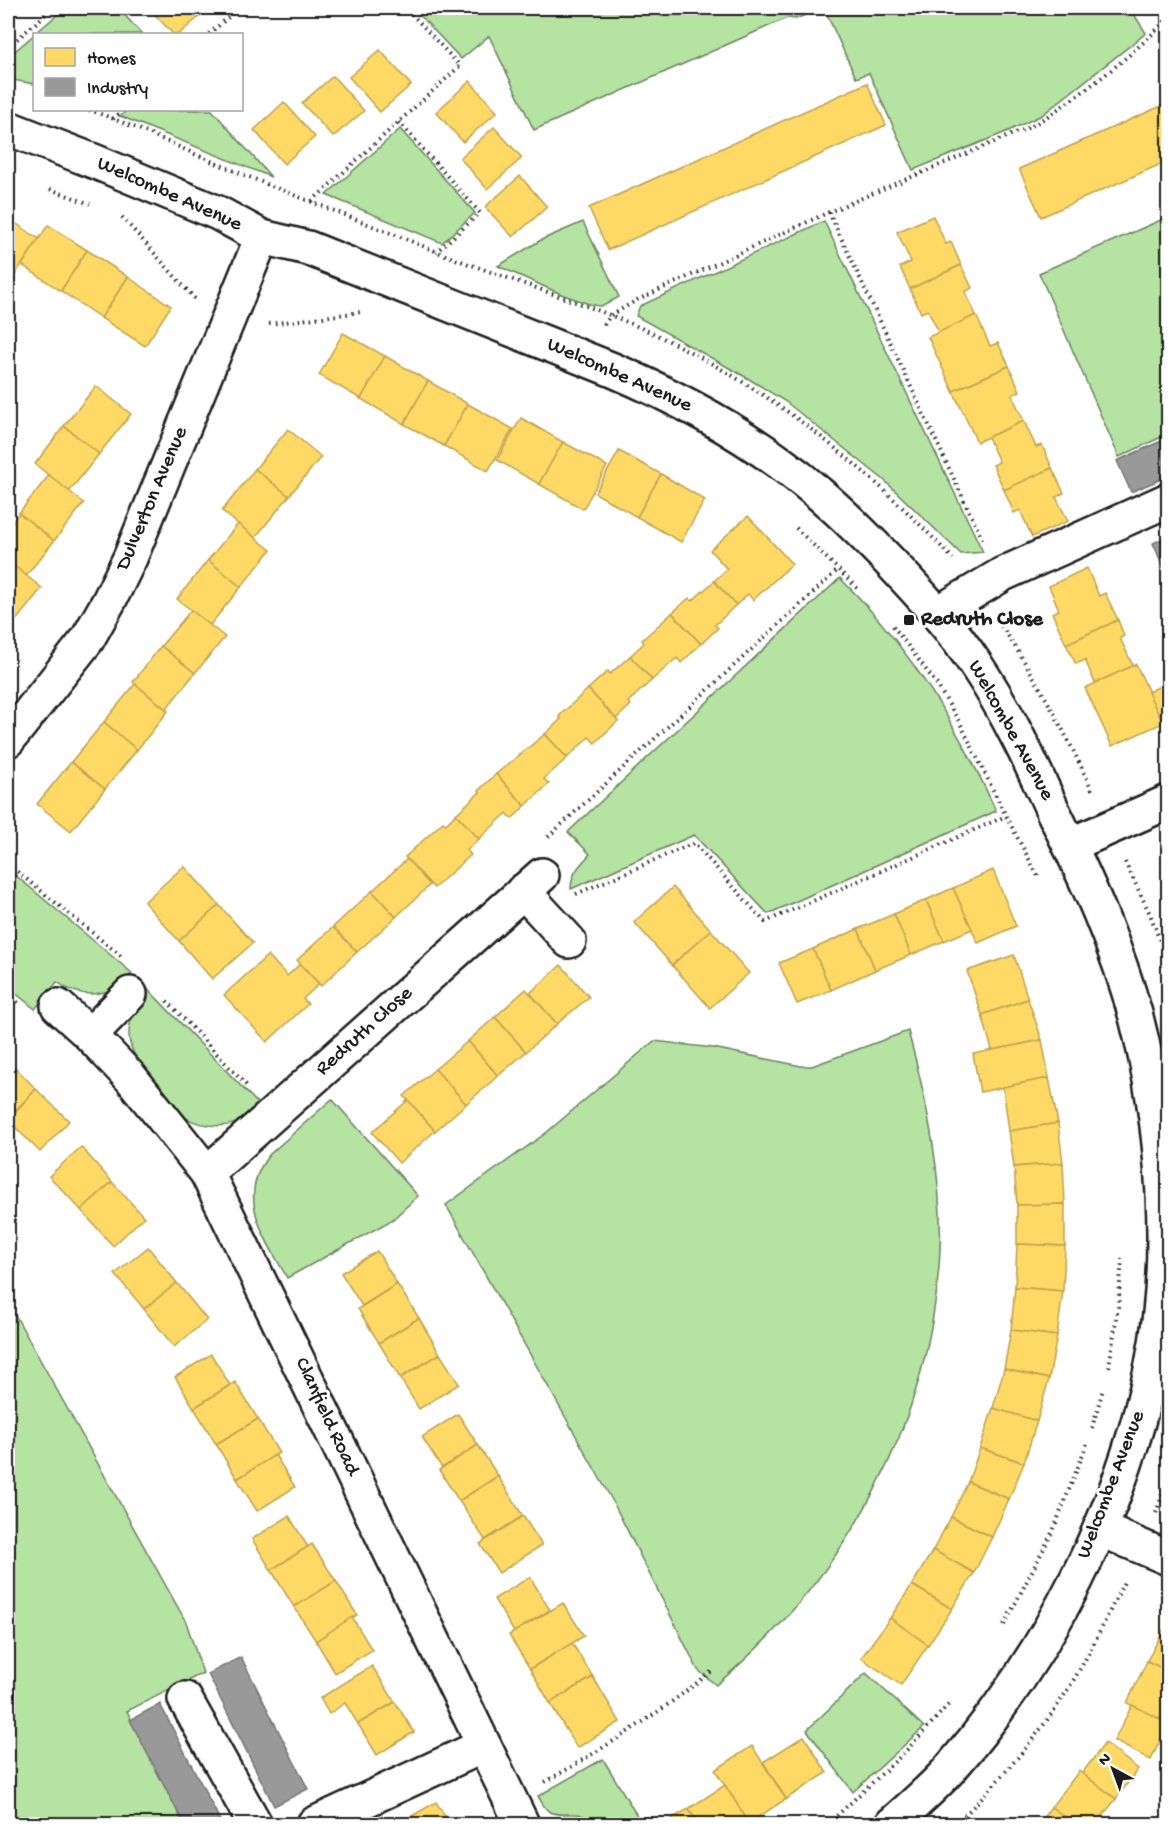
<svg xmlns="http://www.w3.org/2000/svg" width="1176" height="1832" viewBox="0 0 1176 1832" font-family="'Gochi Hand',sans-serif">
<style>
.green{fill:#b5e3a2;stroke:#68805f;stroke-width:1.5}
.homes{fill:#ffd966;stroke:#bba050;stroke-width:1.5}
.industry{fill:#999;stroke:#747474;stroke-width:1.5}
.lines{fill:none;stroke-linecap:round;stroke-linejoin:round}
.minor-casing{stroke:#1c1c1c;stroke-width:38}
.path{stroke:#1c1c1c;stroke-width:4;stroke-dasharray:1.5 4.5;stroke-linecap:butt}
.minor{stroke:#fff;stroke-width:33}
.poi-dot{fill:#1c1c1c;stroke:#fff;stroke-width:2}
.labels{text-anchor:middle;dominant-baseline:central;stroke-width:6;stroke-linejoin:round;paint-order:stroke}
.street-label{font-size:21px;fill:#1c1c1c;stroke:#fff}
.poi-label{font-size:21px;font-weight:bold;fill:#1c1c1c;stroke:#fff;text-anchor:start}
</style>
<rect width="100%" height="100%" fill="#fff"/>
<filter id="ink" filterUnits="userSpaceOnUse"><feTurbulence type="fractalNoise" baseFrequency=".0167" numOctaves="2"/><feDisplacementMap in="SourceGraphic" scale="12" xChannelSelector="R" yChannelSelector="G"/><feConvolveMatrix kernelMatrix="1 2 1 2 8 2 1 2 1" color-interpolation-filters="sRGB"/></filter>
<g filter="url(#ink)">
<g class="green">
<path d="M65,8h53l24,26h-108v50l-26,-5v-22z"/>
<path d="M413,8h409l-26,11 -9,-1 -253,112 -45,-94 -28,23z"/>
<path d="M824,8h306l16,25 -104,82 -36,17 -93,38 -44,-97 -13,5z"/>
<path d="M128,110h84l59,67 -151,-61z"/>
<path d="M400,129l75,84 -33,30 -116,-48z"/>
<path d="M1168,217v217l-49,23 -80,-184z"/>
<path d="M824,221l159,331 -22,2 -77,-74 -98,-78 -37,-23 -113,-63 4,-10z"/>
<path d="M583,222l36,75 -14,8 -6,1 -10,-2 -28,-10 -63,-28 43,-26z"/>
<path d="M840,578c68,67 117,146 156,233l-228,103 -74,-79 -123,54c0,-16 9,-24 19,-35l-22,-22z"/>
<path d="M8,869l124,104c-21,24 -49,28 -75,9l-22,27 -27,-22z"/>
<path d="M147,988l113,118c-5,4 -9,9 -14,12 -19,13 -53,9 -69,-7 -8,-9 -15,-20 -23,-29 -11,-14 -25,-29 -25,-48 0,-18 9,-31 18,-46z"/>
<path d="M908,1031c19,69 35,147 32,219 -8,172 -93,326 -224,435l-18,-15 -86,-170 -166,-295 100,-72 108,-92 59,7 88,18h11z"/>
<path d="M332,1099l86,97 -26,24 -105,58c-22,-41 -53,-81 -17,-124z"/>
<path d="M8,1302l178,320 17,51 -76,38 57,113h-176z"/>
<path d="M866,1673l58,54 -71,65 -46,-62z"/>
<path d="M603,1759l39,65h-50c-12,-18 -27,-5 -42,-12 -5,-2 -9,-11 -12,-16z"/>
</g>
<g class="homes">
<path d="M149,8h54l3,3 -27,23h-6z"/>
<path d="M380,50l31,35 -31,27 -31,-35z"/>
<path d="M333,76l31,35 -31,26 -31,-34z"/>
<path d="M470,81l27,31 -34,30 -27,-30z"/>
<path d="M867,83l19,42 -278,125 -19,-42z"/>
<path d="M284,102l31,35 -31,27 -30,-34z"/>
<path d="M1168,103v58l-127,56 -22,-48z"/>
<path d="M494,127l28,31 -35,31 -27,-31z"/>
<path d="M520,176l27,31 -34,30 -28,-30z"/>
<path d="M933,216l13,28 5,-2 10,23 -51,24 -10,-22 11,-5 -14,-30z"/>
<path d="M8,218l31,21 -26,39 -5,-4z"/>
<path d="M48,225l39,25 -26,41 -39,-26z"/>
<path d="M87,250l41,27 -27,41 -40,-27z"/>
<path d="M961,265l11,23 -7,4 11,23 -37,18 -11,-23 -7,3 -11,-24z"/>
<path d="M128,277l43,29 -26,40 -44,-28z"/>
<path d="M976,315l14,31 8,-3 11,23 -56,25 -25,-54z"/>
<path d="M343,333l42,23 -24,43 -42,-24z"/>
<path d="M385,356l43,25 -24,43 -43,-25z"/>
<path d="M1009,366l11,25 -8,4 12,26 -47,21 -24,-51z"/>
<path d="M428,381l40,23 -24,42 -40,-22z"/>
<path d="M96,386l35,28 -32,40 -35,-28z"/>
<path d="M468,404l45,25 -25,42 -44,-25z"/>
<path d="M521,418l42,24 -24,42 -42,-24z"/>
<path d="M1024,421l12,26 6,-2 10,23 -48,22 -11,-25 6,-3 -11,-25z"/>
<path d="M64,426l35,28 -30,38 -34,-28z"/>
<path d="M288,429l33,28 -32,39 -34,-27z"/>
<path d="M563,442l44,24 -24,43 -44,-25z"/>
<path d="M619,451l42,23 -24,43 -42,-24z"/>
<path d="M1052,468l12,25 -8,4 12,24 -36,16 -12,-27 -6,3 -10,-23z"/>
<path d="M255,469l34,27 -34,42 -33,-27z"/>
<path d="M661,474l44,26 -24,42 -44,-25z"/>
<path d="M49,475l35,28 -30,38 -35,-28z"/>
<path d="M19,513l35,28 -28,35 -18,-15v-33z"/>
<path d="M748,516l44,48 -39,36 -5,-6 -12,11 -22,-24 13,-12 -17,-19z"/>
<path d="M238,524l33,26 -30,37 -33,-27z"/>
<path d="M208,560l33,27 -31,38 -33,-26z"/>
<path d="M8,561l34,27 -32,40 -2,-1z"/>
<path d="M1087,568l12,28 6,-3 13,27 -52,24 -14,-31 7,-3 -10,-24z"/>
<path d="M714,581l22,24 -21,20 3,3 -17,16 -29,-31 17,-15 3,3z"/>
<path d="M191,610l34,27 -30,36 -34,-27z"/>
<path d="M672,613l29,31 -20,19 -4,-5 -25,22 -22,-24 14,-13 -2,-3z"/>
<path d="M1118,620l6,16 -4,2 13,28 -38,17 -10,-23 -9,4 -10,-20z"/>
<path d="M161,646l34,27 -29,36 -33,-27z"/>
<path d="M630,656l22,24 -24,22 3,3 -15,14 -28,-30 20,-18 2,3z"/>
<path d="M1136,664l27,59 -51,23 -27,-58z"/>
<path d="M1168,682v28l-9,5 -11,-23z"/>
<path d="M135,684l33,27 -31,39 -33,-28z"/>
<path d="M588,689l30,32 -23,22 -6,-6 -22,21 -22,-24 16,-15 -2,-3z"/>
<path d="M104,722l33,28 -32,39 -34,-27z"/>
<path d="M545,734l22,24 -23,21 5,5 -24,22 -29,-32z"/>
<path d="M71,762l34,27 -34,42 -34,-27z"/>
<path d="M496,774l29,32 -13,13 -5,-6 -28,26 -23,-25 24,-22 -1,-2z"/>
<path d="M456,814l23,25 -12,11 4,5 -37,33 -29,-31 38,-35 3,2z"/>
<path d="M407,859l23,26 -34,32 -24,-26z"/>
<path d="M184,866l35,39 -40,36 -35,-39z"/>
<path d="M993,870l23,56 -38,17 -25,-55z"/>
<path d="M673,887l38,43 -39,35 -38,-43z"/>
<path d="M953,888l19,41 -28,12 -18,-41z"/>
<path d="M372,891l24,26 -39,35 -24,-25z"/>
<path d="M926,900l18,41 -33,14 -17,-41z"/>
<path d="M219,905l34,38 -41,36 -33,-38z"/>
<path d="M894,914l17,41 -36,15 -17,-41z"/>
<path d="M333,927l24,25 -36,34 -24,-26z"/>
<path d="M858,929l17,41 -44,20 -18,-41z"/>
<path d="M711,930l38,43 -39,35 -38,-43z"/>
<path d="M813,949l18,41 -34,14 -18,-41z"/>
<path d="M268,955l19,21 13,-12 19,20 -16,15 5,5 -41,38 -43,-47z"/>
<path d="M1014,955l14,44 -46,16 -15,-44z"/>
<path d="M561,965l28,32 -32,27 -27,-31z"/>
<path d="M526,989l31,35 -31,28 -31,-35z"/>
<path d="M1028,999l14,41 -50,10 -10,-35z"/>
<path d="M495,1017l31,35 -28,24 -30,-35z"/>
<path d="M1042,1040l7,38 -69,14 -7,-38z"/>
<path d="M468,1041l30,35 -32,28 -31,-35z"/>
<path d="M8,1060l28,29 -28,29z"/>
<path d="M435,1069l31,35 -31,27 -31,-35z"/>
<path d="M1049,1078l9,45 -49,8 -6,-44z"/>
<path d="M36,1089l33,32 -29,31 -32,-32z"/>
<path d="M408,1100l27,31 -36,32 -27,-31z"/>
<path d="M1058,1123l5,40 -49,4 -5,-36z"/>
<path d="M81,1147l31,35 -31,28 -32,-34z"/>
<path d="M1063,1163l2,41 -48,1 -3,-38z"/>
<path d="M112,1182l32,35 -31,29 -32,-36z"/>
<path d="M1065,1204v42l-48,-2v-39z"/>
<path d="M1017,1244l48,2 -2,45 -48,-4z"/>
<path d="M148,1247l29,36 -33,26 -29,-35z"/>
<path d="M377,1251l20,33 -35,22 -21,-33z"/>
<path d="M177,1283l30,37 -33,27 -30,-38z"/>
<path d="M397,1284l22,34 -40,25 -21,-34z"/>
<path d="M1015,1287l48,4 -6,45 -46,-6z"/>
<path d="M419,1318l21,36 -40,24 -21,-35z"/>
<path d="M1011,1330l46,6 -8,43 -45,-10z"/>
<path d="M211,1354l19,31 -36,23 -19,-31z"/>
<path d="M440,1354l19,30 -40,25 -19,-31z"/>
<path d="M1004,1369l45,10 -12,42 -44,-13z"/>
<path d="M235,1382l23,37 -42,25 -22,-36z"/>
<path d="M993,1408l44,13 -13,42 -44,-15z"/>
<path d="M458,1414l20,31 -36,23 -20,-31z"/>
<path d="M258,1419l21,34 -42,26 -21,-35z"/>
<path d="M478,1445l20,31 -39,25 -20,-31z"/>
<path d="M980,1448l44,15 -15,36 -41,-17z"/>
<path d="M275,1455l20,32 -38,24 -20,-32z"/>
<path d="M498,1476l25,40 -38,24 -26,-39z"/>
<path d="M968,1482l41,17 -17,38 -41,-20z"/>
<path d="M289,1516l19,31 -37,23 -19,-31z"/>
<path d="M523,1516l19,29 -43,28 -19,-29z"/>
<path d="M951,1517l41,20 -18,36 -41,-23z"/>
<path d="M312,1544l24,37 -42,26 -23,-37z"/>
<path d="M933,1550l41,23 -22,36 -40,-24z"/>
<path d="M530,1577l20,33 -36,22 -20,-33z"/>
<path d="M336,1581l21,34 -41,26 -22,-34z"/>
<path d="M912,1585l40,24 -24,36 -38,-27z"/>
<path d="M563,1603l21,33 -54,33 -21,-34z"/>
<path d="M352,1617l20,33 -37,23 -19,-32z"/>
<path d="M890,1618l38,27 -27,40 -40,-27z"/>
<path d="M1166,1625l2,1v45l-21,-10z"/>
<path d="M572,1643l21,34 -43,26 -20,-34z"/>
<path d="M1147,1661l21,10v52l-41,-20z"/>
<path d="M372,1666l23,36 -37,22 -13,-21 -16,11 -9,-16z"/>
<path d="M593,1677l27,45 -43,26 -27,-45z"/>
<path d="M395,1702l19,30 -37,23 -19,-31z"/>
<path d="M1132,1705l36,18 -17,37 -37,-19z"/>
<path d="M804,1736l23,37 -41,26 -23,-37z"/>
<path d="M1105,1743l33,26 -22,30 -34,-26z"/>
<path d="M752,1746l34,53 -37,24 -34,-53z"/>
<path d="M1079,1771l37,28 -20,25h-21l-24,-17z"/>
<path d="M725,1785l24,38 -3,1h-47l-11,-15z"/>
<path d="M436,1802l14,22h-52z"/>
<path d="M1051,1807l24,17h-37z"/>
<path d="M688,1809l11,15h-36z"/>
</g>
<g class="industry">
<path d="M1168,438v38l-37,16 -14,-31z"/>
<path d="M1168,536v39l-1,1 -14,-33z"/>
<path d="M241,1657l67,132 -34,17 -66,-132z"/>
<path d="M160,1704l62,120h-38l-54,-104z"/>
</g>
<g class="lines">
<defs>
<g id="minor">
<path d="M8,128l88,34 122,51 44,24 46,11 305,122c73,31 143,70 203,121 27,22 52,48 76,73 30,32 60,64 84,101 31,46 55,98 78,148 32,65 63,133 82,204 28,107 38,239 16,348 -30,146 -105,293 -203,405 -17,19 -38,37 -57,54"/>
<path d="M938,613l65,-39 165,-74"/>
<path d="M8,740l79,-100 22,-39 21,-43 132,-321"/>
<path d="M1070,845l98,-43"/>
<path d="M523,891l46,50"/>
<path d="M58,1006l32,29 41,43 76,95 315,651"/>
<path d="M90,1035l40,-41"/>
<path d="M207,1173l335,-298"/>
<path d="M1100,1529l68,29"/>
<path d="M185,1699l70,125"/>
<path d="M314,1824l169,-78"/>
</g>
</defs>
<use href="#minor" class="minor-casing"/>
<g class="path">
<path d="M209,34l30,-26"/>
<path d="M8,47l45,-39"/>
<path d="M89,110c48,16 94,40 141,59 64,27 129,51 193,77 72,30 147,51 218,82 120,53 223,135 312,231"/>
<path d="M113,119l11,-9"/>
<path d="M399,122l81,91 -44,39"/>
<path d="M50,189l40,15"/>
<path d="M312,201l148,-135 -54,-58"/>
<path d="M829,212l155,331"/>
<path d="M122,217l73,82"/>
<path d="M269,324l93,-12"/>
<path d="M604,325l6,-9 27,-16 192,-88 203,-86c46,-29 100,-69 136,-108"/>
<path d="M796,528l61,60"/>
<path d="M998,621c37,54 68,112 95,171"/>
<path d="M893,626l43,57 25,42 45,91 33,62"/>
<path d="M548,837l291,-268"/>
<path d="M1125,862l25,52 18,49"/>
<path d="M8,864l113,92"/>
<path d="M576,894l118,-51 71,79 241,-106"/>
<path d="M8,994l13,11"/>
<path d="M167,1001l81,86"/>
<path d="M1109,1367l9,-60 4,-48"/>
<path d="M1092,1428l11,-39"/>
<path d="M1156,1513l12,-34"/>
<path d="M1004,1625l49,-94 35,-90"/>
<path d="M545,1782c58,-33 115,-69 167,-111"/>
<path d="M828,1824l76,-71 46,-50"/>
<path d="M956,1824c35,-35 70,-73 99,-115 28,-40 49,-86 70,-129"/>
</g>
<use href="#minor" class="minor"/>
</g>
</g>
<rect class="poi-dot" x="903" y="614" width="12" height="12" rx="3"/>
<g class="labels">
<g class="street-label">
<text transform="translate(169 195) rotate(24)">Welcombe Avenue</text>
<text transform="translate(619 376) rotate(24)">Welcombe Avenue</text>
<text transform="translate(153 499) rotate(-67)">Dulverton Avenue</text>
<text transform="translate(1010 731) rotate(61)">Welcombe Avenue</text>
<text transform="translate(365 1032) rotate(-42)">Redruth Close</text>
<text transform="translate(326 1417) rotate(65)">Clanfield Road</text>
<text transform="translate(1112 1485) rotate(-69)">Welcombe Avenue</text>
</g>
<g class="poi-label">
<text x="921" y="620">Redruth Close</text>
</g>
</g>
<rect width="1176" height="1832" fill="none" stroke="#fff" stroke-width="30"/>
<rect x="15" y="15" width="1146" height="1802" fill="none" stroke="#1c1c1c" stroke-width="2" filter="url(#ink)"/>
<rect x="33" y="33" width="210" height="78" fill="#ffffff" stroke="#a4a4a4" stroke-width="1.5"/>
<rect x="45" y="48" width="30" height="18" fill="#ffd966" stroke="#a4a4a4" stroke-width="1.5"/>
<text x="87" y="63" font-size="18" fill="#1c1c1c">Homes</text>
<rect x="45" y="78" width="30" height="18" fill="#999999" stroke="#a4a4a4" stroke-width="1.5"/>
<text x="87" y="93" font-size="18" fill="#1c1c1c">Industry</text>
<g transform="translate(1113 1769) rotate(319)" stroke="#ffffff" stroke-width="4.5" paint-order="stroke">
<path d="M0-4.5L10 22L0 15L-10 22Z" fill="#1c1c1c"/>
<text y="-9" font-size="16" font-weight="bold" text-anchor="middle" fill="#1c1c1c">N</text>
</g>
</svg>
